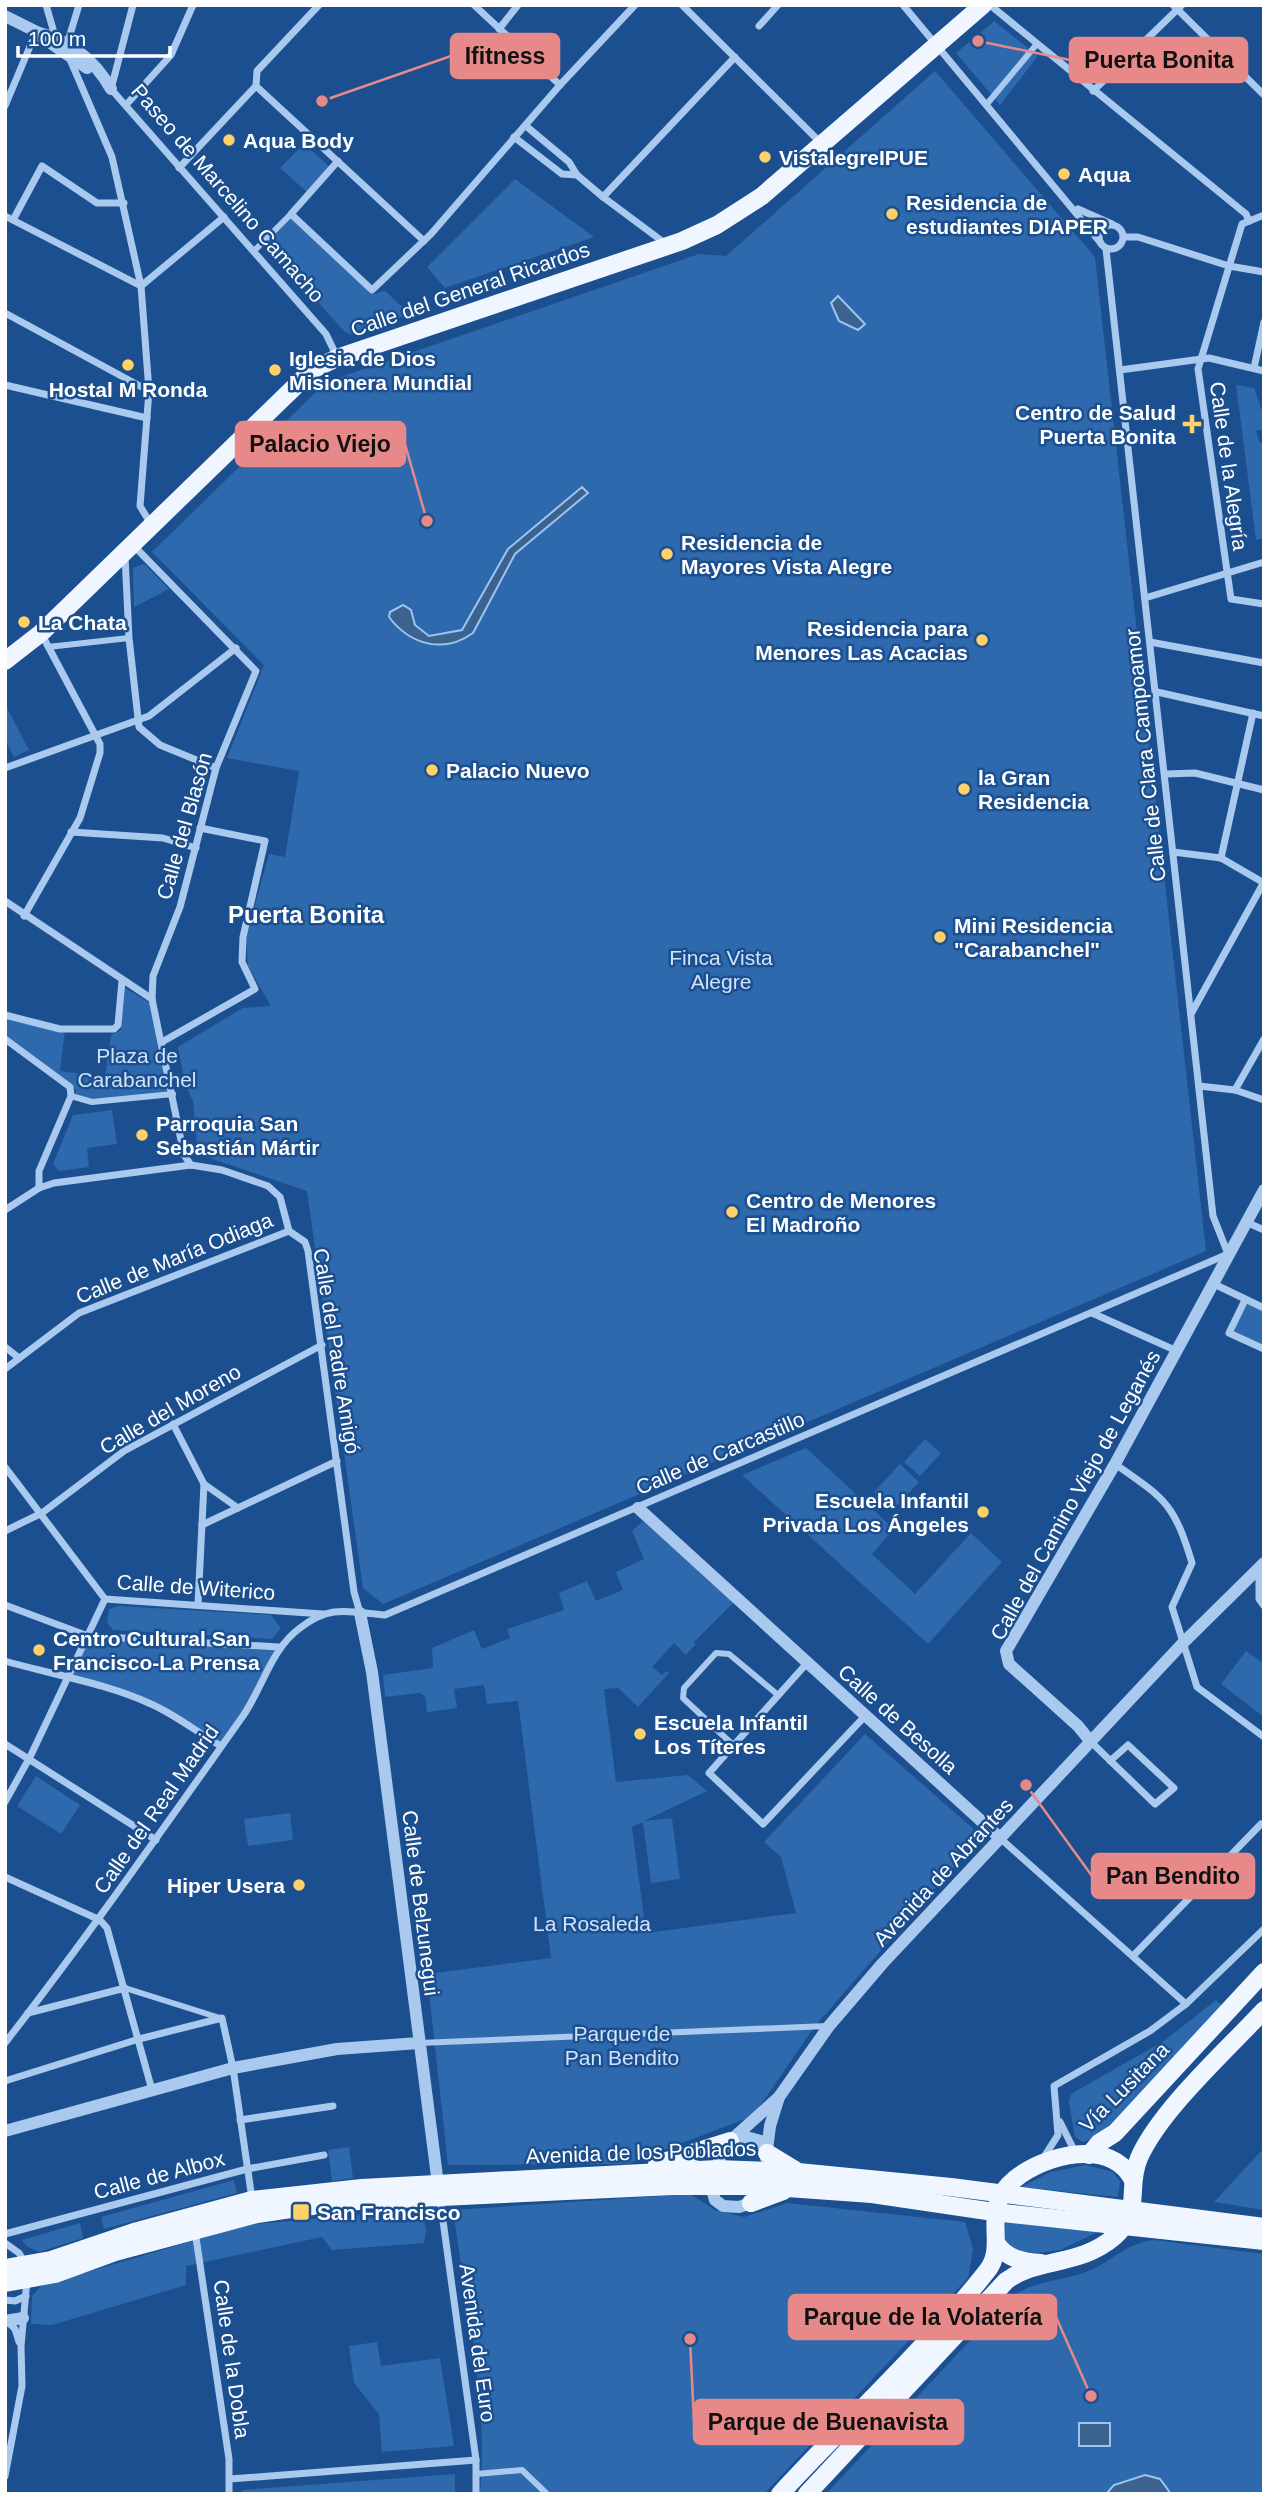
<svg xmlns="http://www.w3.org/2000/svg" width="1269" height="2499" viewBox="0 0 1269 2499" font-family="Arial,sans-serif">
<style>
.green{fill:#2e69ad}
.water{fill:#3c6290;stroke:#9cc4f0;stroke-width:2}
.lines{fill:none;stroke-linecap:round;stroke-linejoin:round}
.pedestrian{stroke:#a9c9ee;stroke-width:6}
.minor{stroke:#a9c9ee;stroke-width:7}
.tertiary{stroke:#a9c9ee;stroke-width:12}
.primary{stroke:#f0f6ff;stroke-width:18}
.poi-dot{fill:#ffd166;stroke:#1b4f8f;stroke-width:2.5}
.labels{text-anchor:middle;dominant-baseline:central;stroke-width:5;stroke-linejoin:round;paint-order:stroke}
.poi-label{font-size:21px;font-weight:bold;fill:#fff;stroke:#1b4f8f;text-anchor:start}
.street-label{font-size:21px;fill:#fff;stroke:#1b4f8f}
.park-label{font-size:21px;fill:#cfe3fa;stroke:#1b4f8f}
.quarter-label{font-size:24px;font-weight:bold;fill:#fff;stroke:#1b4f8f}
.leader{fill:none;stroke:#e88989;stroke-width:2.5}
.callout-dot{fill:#e88989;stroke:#1b4f8f;stroke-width:2.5}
.callout{fill:#e88989;stroke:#e88989;stroke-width:2.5}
.callout-label{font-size:23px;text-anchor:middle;font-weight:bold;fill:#111}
</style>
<rect width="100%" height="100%" fill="#1b4f8f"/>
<g class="green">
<path d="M994,21l44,35 -38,49 -44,-52z"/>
<path d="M935,71l160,186 111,994 -823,353 -20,-16 -56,-397 -109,-37 -5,-53 -8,-16 -7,-38 65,-39 28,-2 -23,-40 -2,-28 23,-84 16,3 14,-86 -72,-13 37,-93 -112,-113 174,-170 373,-128 27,2z"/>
<path d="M304,144l27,24 -22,26 -29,-26z"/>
<path d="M515,179l79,58 -149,51 -18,-21z"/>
<path d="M291,217l82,77 12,-3 25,23 -57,21 -8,-3 -80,-89z"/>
<path d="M1236,385l18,3 10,29v12l-8,2 4,12 4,-1v96l-8,2z"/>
<path d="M144,564l25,25 -35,18 -1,-39z"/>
<path d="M5,704l24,46 -15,7 -9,-17z"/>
<path d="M125,988l25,15 23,91 -81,8 -17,-5 1,-7 -71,-51v-24l60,15 -5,41 45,6 6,-42 10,-5z"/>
<path d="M112,1110l5,34 -30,4 2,19 -30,4 -6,-7 20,-49z"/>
<path d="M1245,1300l19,8v41l-35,-16z"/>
<path d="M925,1439l16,14 -21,23 -16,-14z"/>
<path d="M806,1448l88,81 -22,25 43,40 56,-61 31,29 -74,82 -186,-169z"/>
<path d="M900,1464l19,18 -26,28 -19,-18z"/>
<path d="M643,1521l91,81 -40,40 2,2 -10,11 -12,-12 -22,24 10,8 4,-4 3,2 -31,34 -20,-19 -14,1 12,93 72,-7 19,16 -63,30 28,-3 8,61 -29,4 -8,-61 -11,5 14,106 150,-20 -15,-56 -17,-15 101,-108 112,98 1,7 -163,187 -62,90 -126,48 -179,1 -21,-191 124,-16 -33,-257 -31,3 -3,-19 -30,4 3,19 -30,4 -2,-16 -5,-3 -35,4 -2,-22 50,-7 -1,-20 42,-18 8,19 28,-11 -3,-9 57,-19 -5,-17 28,-12 9,20 27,-11 -7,-18 28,-13 -12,-28z"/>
<path d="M118,1606l153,9 10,13 -9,11 -159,-9 -6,-7 2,-14z"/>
<path d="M88,1636l191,11 -22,48 -36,51 -68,-43 -84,-26z"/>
<path d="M1246,1651l18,13v53l-43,-33z"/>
<path d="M36,1776l44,29 -19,29 -44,-28z"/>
<path d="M290,1813l3,27 -45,6 -4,-27z"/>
<path d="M1216,2000l9,8c-31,34 -100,123 -142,134l-8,-5 -6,-35 2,-8 93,-53z"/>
<path d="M349,2147l4,31 -21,3 -4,-31z"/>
<path d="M1264,2148v62l-50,-8z"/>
<path d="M1086,2165l27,7 7,9 -2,16 -97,-10 30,-15z"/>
<path d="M234,2180l3,13 -133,36 -3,-12z"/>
<path d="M690,2194l25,16 29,7 43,-14 178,19 8,27 -5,29 -204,216h-284c9,-92 -15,-193 -27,-284z"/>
<path d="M422,2209l4,21 -2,13 -92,7 -10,-13 -136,29v19l-134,40 -21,-1 1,-28 9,-10 205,-61z"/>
<path d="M1006,2220l96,10 -42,20 -21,3h-18l-18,-11 -1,-18z"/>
<path d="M80,2223l3,15 -44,14 -13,-6 -4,-6z"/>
<path d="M1154,2240l110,14v240h-438l184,-196c25,-19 53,-16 81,-28 22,-10 38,-28 63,-30z"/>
<path d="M377,2342l4,24 59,-8 14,88 -72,6 -3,-38 -25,-31 -5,-37z"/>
<path d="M455,2474v20h-212l-1,-4z"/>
</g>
<g class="water">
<path d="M838,296l27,28 -7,6 -19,-9 -8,-18z"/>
<path d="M582,487l6,6 -73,61 -42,79c-29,21 -63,12 -84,-16l1,-5 13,-7 8,5 4,15 14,11 33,-6 46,-81z"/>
<rect x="1079" y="2423" width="31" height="23"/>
<path d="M1145,2475l15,4 11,15h-65l8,-9z"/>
</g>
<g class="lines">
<g class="pedestrian">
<path d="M987,104l49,-59"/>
<path d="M254,251l37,-37"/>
<path d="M48,647l81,-9"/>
<path d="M71,1096l21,6 81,-8"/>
<path d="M733,1745l-50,-47 1,-10 32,-35 13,1 49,41"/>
<path d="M125,1988l95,30"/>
<path d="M419,2043l408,-17"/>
<path d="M476,2474l46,-4 25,24"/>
</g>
<g class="minor">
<path d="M46,5l9,31"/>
<path d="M133,5l-22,84 215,245 11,23"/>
<path d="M319,5l-62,66 -1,15 168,155"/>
<path d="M474,5l86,80"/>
<path d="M682,5l139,138"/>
<path d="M903,5l197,237"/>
<path d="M990,5l256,209 3,7"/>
<path d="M1173,5l91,90"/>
<path d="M759,26l19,-21"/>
<path d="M499,29l19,-24"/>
<path d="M68,41l11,-36"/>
<path d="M69,57l43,100 29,129 8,105 -9,115 12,20"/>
<path d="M1093,91l89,-86"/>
<path d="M126,105l45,-50 22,-50"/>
<path d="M5,106l31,-74"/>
<path d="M526,126l43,36 8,13 26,22 63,47"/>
<path d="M514,137l48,37 15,1"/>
<path d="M338,161l-47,53 81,76 59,-56 129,-149 75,-80"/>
<path d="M179,168l77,-82"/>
<path d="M603,197l132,-140"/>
<path d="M1078,209l34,15"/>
<path d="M1264,215l-22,9 -44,145 33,230 33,5"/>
<path d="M5,216l136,70 83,-69"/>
<path d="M13,220l29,-54 55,37h27"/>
<circle cx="1111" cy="237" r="12"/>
<path d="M1124,237h14l91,29 35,6"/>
<path d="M5,313l144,78"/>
<path d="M1254,368l10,-46"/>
<path d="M1120,370l89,-12 55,13"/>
<path d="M5,385l142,33"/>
<path d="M133,545l123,126 -40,97 -36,139 -27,69 -1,23 32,156 7,10"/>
<path d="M125,556l4,82 10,89 21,18 56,23"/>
<path d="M1145,598l119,-36"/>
<path d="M1150,642l114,21"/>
<path d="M1157,692l107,24"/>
<path d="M5,768l144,-52 87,-68"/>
<path d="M1166,774l29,-1 69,17"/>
<path d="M71,832l92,6 33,10"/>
<path d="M1173,852l48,6 43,25"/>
<path d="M1221,858l32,-145"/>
<path d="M5,901l147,98"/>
<path d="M24,916l56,-98 20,-65v-9l-59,-111"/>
<path d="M1191,1014l73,-132"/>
<path d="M5,1015l55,14h54l4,-4 4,-44"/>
<path d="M5,1039l65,48 1,9 -32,75v17"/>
<path d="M162,1042l93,-53 -13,-27 1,-25 22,-96 -65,-13"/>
<path d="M1199,1086l36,4 29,10"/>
<path d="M1235,1090l29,-51"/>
<path d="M5,1210l34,-22 15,-5 137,-18 31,5 46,16 12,11 9,34 16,11 3,9 46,341 6,21"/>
<path d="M1246,1222l18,8"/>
<path d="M1214,1284l50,24"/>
<path d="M1245,1300l-16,33 35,16"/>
<path d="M1092,1313l85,38"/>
<path d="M5,1347l14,11"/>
<path d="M5,1369l74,-56 210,-82"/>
<path d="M173,1424l31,60 -6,120"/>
<path d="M1115,1464c50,35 59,39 77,99l-20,44 25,80 67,50"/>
<path d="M5,1467l100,132 218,15"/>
<path d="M204,1484l34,24"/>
<path d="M202,1525l135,-64"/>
<path d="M5,1531l37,-18 82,-62 198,-106"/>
<path d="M1259,1568v31l5,7"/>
<path d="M5,1605l83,31 191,11"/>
<path d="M5,1661c49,14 100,22 146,43 25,11 47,29 70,42"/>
<path d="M808,1662l-99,111 54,51 103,-109"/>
<path d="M1091,1742l64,62 19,-16 -46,-43 -18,16"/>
<path d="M5,1744l151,96"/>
<path d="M5,1802l25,-45 75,-158"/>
<path d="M1001,1839l185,165"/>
<path d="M5,1877l95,43 7,8 45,162"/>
<path d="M1133,1956l128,-132"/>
<path d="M28,2013l97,-25"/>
<path d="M5,2043c83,-107 160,-217 238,-327 20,-29 28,-67 57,-88 31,-24 49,-16 85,-13l843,-361 -15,-38 -107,-967"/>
<path d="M5,2081l134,-42 83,-21 11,50 19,131"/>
<path d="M240,2120l93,-14"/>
<path d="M1060,2122l15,30"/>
<path d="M1044,2157l14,-22 -4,-49 96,-55 36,-27 78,-75"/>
<path d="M440,2199l36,261v34"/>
<path d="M195,2231l34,228v35"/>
<path d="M5,2234l242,-65 77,-14"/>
<path d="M5,2243l14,10 7,12"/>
<path d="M5,2300l10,1 11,-5"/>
<path d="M6,2320l9,9 4,13"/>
<path d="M5,2476l17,-90 -1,-40 6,-66"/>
<path d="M230,2479l246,-19"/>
</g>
<g class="tertiary">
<path d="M5,16l38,19"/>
<path d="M36,32c34,8 58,27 75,57"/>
<path d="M39,35l48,33"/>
<path d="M638,1508l363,331"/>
<path d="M360,1613l12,59 67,520"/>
<path d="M1091,1742l-13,-16 -69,-62 -3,-13 109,-187 149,-274"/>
<path d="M5,2131l228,-63 104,-19 82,-6"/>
<path d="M734,2140l12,-3 15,4 6,12"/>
<path d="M766,2158l4,-32 9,-29"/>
<path d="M755,2196l-4,7 -12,4 -16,-1 -8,-6 -2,-7 4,-24 4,-16 9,-12 49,-44 50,-71 53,-62 301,-321 81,-80"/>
<path d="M5,2321l18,-3"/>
</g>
<g class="primary">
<path d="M5,661l36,-28 271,-263 25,-12 345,-117 35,-16 45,-29 221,-191"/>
<path d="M767,2153l28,17"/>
<path d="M1089,2155l10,-12 16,-10 149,-161"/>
<path d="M657,2164l73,-23"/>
<path d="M751,2203l32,-12"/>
<path d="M996,2243c11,16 27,19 45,20"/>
<path d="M5,2268l46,-8 83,-28 118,-32 110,-12 355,-19 81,3 153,15 313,40"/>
<path d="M5,2283l50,-9 60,-22 142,-38 47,-7 54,-6 315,-15h86l113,8 122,18 270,29"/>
<path d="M780,2494c68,-74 145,-144 207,-223 22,-27 -9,-62 28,-92 29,-24 96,-42 118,1"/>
<path d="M807,2494l199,-213c32,-24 73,-14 108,-44 29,-26 12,-49 25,-79 21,-48 88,-108 125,-148"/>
</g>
</g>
<g class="poi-dot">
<circle cx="229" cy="140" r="7"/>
<circle cx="765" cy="157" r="7"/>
<circle cx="1064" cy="174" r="7"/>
<circle cx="892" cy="214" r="7"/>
<circle cx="128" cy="365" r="7"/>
<circle cx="275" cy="370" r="7"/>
<path d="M1188.5 413.5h7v7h7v7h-7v7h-7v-7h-7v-7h7z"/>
<circle cx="667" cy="554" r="7"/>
<circle cx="24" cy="622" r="7"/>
<circle cx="982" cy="640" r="7"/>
<circle cx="432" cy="770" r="7"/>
<circle cx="964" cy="789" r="7"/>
<circle cx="940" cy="937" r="7"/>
<circle cx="142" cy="1135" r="7"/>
<circle cx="732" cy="1212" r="7"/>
<circle cx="983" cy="1512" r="7"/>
<circle cx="39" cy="1650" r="7"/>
<circle cx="640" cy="1734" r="7"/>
<circle cx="299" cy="1885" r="7"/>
<rect x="292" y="2203" width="18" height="18" rx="3.5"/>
</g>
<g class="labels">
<g class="poi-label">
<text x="243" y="140">Aqua Body</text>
<text x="779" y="157">VistalegreIPUE</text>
<text x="1078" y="174">Aqua</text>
<text x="906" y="202">Residencia de<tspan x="906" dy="24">estudiantes DIAPER</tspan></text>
<text x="289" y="358">Iglesia de Dios<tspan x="289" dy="24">Misionera Mundial</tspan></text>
<text x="128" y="389" text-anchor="middle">Hostal M Ronda</text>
<text x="1176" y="412" text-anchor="end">Centro de Salud<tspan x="1176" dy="24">Puerta Bonita</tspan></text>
<text x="681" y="542">Residencia de<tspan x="681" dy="24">Mayores Vista Alegre</tspan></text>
<text x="38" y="622">La Chata</text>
<text x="968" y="628" text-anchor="end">Residencia para<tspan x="968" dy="24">Menores Las Acacias</tspan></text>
<text x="446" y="770">Palacio Nuevo</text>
<text x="978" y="777">la Gran<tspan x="978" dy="24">Residencia</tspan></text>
<text x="954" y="925">Mini Residencia<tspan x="954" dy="24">"Carabanchel"</tspan></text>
<text x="156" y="1123">Parroquia San<tspan x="156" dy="24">Sebastián Mártir</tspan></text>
<text x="746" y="1200">Centro de Menores<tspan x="746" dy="24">El Madroño</tspan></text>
<text x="969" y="1500" text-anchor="end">Escuela Infantil<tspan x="969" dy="24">Privada Los Ángeles</tspan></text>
<text x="53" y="1638">Centro Cultural San<tspan x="53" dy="24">Francisco-La Prensa</tspan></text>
<text x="654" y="1722">Escuela Infantil<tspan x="654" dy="24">Los Títeres</tspan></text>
<text x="285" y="1885" text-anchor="end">Hiper Usera</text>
<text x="317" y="2212">San Francisco</text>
</g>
<g class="street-label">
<text transform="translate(228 193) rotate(49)">Paseo de Marcelino Camacho</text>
<text transform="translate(470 289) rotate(-19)">Calle del General Ricardos</text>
<text transform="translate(1229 466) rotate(82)">Calle de la Alegría</text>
<text transform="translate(1145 755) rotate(-96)">Calle de Clara Campoamor</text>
<text transform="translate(184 826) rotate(-74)">Calle del Blasón</text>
<text transform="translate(174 1258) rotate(-22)">Calle de María Odiaga</text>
<text transform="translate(337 1351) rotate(81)">Calle del Padre Amigó</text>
<text transform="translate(170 1409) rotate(-30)">Calle del Moreno</text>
<text transform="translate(720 1453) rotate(-23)">Calle de Carcastillo</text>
<text transform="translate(1075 1495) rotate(-61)">Calle del Camino Viejo de Leganés</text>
<text transform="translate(196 1587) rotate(4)">Calle de Witerico</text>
<text transform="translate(898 1719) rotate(42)">Calle de Besolla</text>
<text transform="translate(156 1809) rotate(-55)">Calle del Real Madrid</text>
<text transform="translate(943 1872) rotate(-47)">Avenida de Abrantes</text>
<text transform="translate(421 1903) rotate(83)">Calle de Belzunegui</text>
<text transform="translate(1124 2087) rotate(-45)">Vía Lusitana</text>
<text transform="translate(641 2152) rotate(-2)">Avenida de los Poblados</text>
<text transform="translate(159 2175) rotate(-15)">Calle de Albox</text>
<text transform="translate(478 2343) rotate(82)">Avenida del Euro</text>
<text transform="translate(232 2359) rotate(82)">Calle de la Dobla</text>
</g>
<g class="park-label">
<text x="721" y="957">Finca Vista<tspan x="721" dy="24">Alegre</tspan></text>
<text x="137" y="1055">Plaza de<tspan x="137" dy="24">Carabanchel</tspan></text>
<text x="592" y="1923">La Rosaleda</text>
<text x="622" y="2033">Parque de<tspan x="622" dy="24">Pan Bendito</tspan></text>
</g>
<g class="quarter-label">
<text x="306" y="914">Puerta Bonita</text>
</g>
</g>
<path class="leader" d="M322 101L451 56M978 41L1070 60M427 521L405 444M1026 1785L1092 1876M1091 2396L1056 2317M690 2339L694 2422"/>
<g class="callout-dot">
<circle cx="322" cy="101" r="7"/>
<circle cx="978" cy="41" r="7"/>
<circle cx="427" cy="521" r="7"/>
<circle cx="1026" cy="1785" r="7"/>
<circle cx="1091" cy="2396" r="7"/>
<circle cx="690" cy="2339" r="7"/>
</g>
<g class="callout">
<rect x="451" y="34" width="108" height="44" rx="7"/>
<rect x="1070" y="38" width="177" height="44" rx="7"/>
<rect x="236" y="422" width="169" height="44" rx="7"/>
<rect x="1092" y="1854" width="162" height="44" rx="7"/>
<rect x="789" y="2295" width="267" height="44" rx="7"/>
<rect x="694" y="2400" width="269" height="44" rx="7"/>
</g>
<g class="callout-label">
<text x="505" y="64">Ifitness</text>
<text x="1159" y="68">Puerta Bonita</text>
<text x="320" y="452">Palacio Viejo</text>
<text x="1173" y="1884">Pan Bendito</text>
<text x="923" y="2325">Parque de la Volatería</text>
<text x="828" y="2430">Parque de Buenavista</text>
</g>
<rect width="1269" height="2499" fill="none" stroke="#ffffff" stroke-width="14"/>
<path d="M18 46v10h152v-10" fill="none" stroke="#ffffff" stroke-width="3.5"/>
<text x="28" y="46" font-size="21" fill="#ffffff" stroke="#1b4f8f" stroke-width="5" paint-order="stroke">100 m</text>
</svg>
